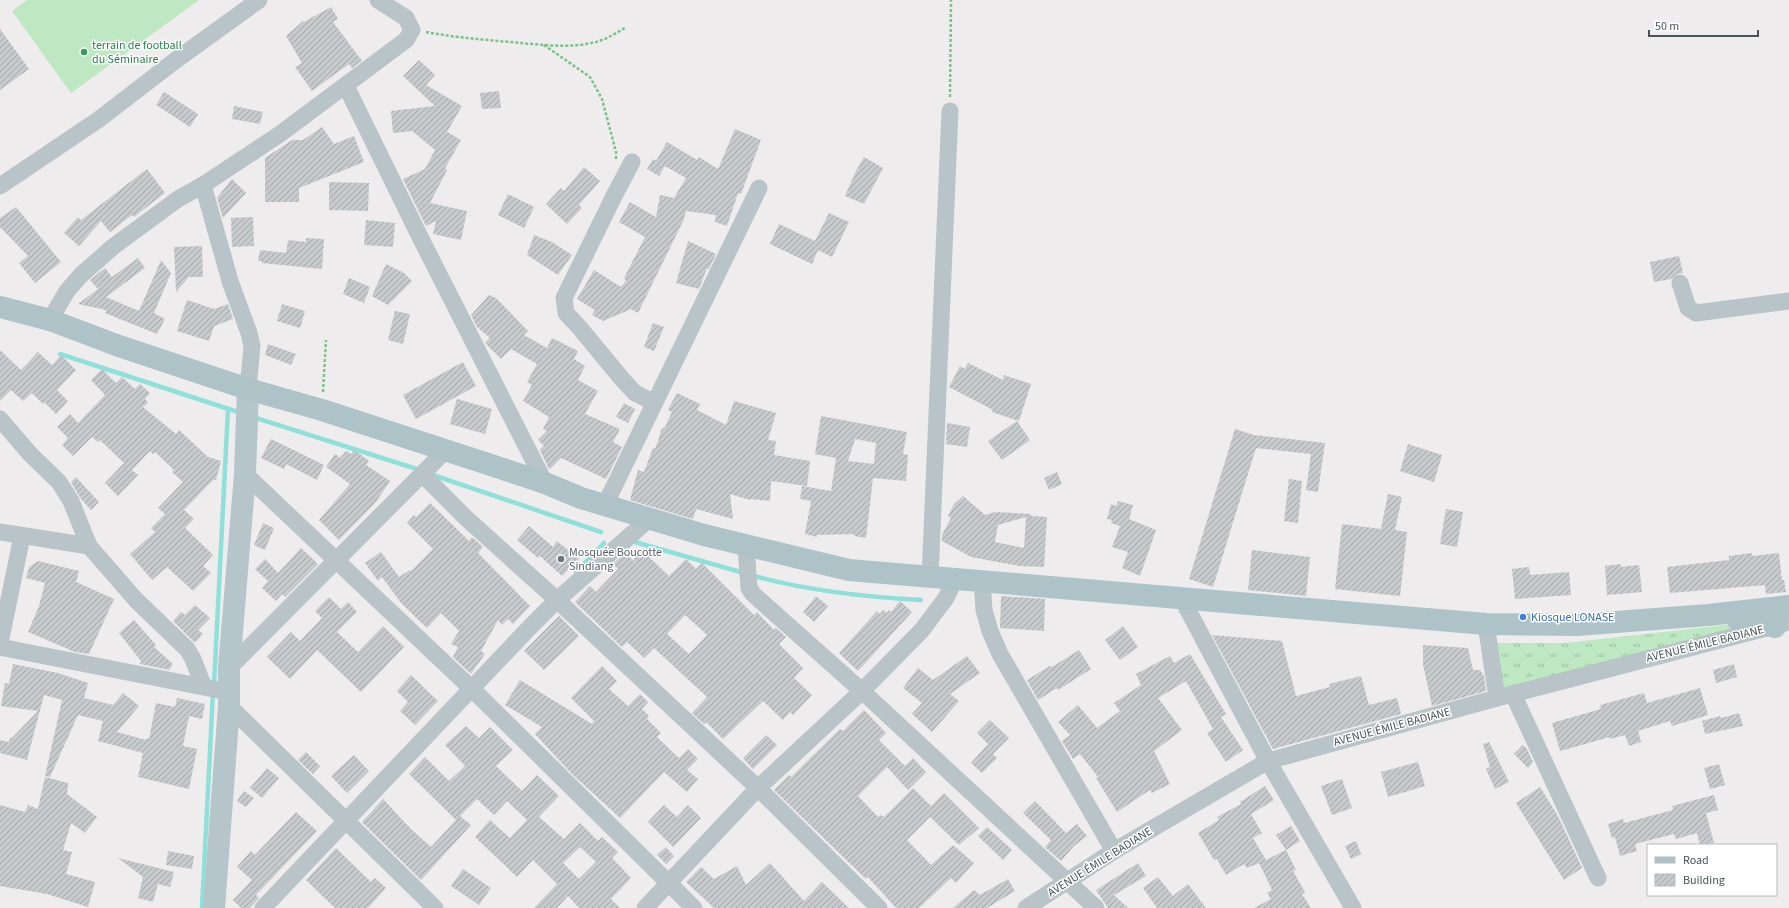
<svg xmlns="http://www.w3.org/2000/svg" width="1789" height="908" viewBox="0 0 1789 908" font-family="'Source Sans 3',sans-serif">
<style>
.grass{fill:url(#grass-tufts)}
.pitch{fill:#bee8c1}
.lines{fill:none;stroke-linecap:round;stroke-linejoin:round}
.stream{stroke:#8fe0d9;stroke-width:4.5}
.building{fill:url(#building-hatch);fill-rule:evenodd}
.path{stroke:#7ac289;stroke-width:2.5;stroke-dasharray:3 2;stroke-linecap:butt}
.street{stroke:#b8c4c7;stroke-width:17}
.secondary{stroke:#b6c5c9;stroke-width:22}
.primary{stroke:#aec3c8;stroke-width:22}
.leisure-dot{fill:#2e9e5b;stroke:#fff;stroke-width:1.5}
.worship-dot{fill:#6b7280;stroke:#fff;stroke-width:1.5}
.shop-dot{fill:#3f7fe0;stroke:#fff;stroke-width:1.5}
.labels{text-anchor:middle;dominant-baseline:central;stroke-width:3;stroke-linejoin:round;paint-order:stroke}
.leisure-label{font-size:12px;fill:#27864d;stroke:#fff;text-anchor:start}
.worship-label{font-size:12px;fill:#5b616d;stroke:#fff;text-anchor:start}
.shop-label{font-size:12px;fill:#366cbe;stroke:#fff;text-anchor:start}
.street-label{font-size:12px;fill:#465457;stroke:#fff}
</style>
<defs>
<pattern id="grass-tufts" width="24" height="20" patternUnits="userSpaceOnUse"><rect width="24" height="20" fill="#bee8c1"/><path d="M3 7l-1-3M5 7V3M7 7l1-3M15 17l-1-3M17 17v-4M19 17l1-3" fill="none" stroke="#9cbfa0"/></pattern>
<pattern id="building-hatch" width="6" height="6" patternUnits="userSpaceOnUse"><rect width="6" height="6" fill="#c6cacd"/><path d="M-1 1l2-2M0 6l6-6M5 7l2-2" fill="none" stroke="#a3a7a9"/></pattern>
</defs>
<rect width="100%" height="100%" fill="#eeecec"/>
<path class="grass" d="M1753,622l-248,71 -11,-50h71z"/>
<path class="pitch" d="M27,0h172l-128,93 -59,-82z"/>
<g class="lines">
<g class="stream">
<path d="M60,354l181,59"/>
<path d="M253,417l167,53"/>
<path d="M430,474l171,58"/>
<path d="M635,542l109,31"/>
<path d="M576,572l28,-29"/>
<path d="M751,575c55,16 113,22 170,25"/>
<path d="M214,685l14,-276"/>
<path d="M202,908l11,-216"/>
</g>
</g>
<g class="building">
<path d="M331,7l7,12 -5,3 29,39 -10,7 -3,-4 -37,27 -17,-24 7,-4 -16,-27 17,-15 1,1z"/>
<path d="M0,29l29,40 -29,21z"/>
<path d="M419,60l16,15 -9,10 36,21 -15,26 14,8 -16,28 2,2 -17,33 37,8 -6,29 -28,-6 3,-13 -10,5 -23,-47 22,-10 10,-19 -23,-19 -19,2 -2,-22 44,-5 -32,-30z"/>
<path d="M499,91l2,17 -19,1 -2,-16z"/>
<path d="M164,92l34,22 -8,13 -34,-22z"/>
<path d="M234,106l29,6 -3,12 -28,-5z"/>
<path d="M322,127l12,17 20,-8 10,26 -65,26v14h-34v-44l27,-18h11z"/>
<path d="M735,129l26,11 -20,54 -3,-1 -11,33 -12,-4 1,-7 -30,-4 -2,8 -46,94 -7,-4 -28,12 -11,-6 3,-5 -18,-11 17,-29 27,17 5,-6 -2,-3 21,-41 -26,-15 11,-20 26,15 4,-22 14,3 12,-20 -30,-17 11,-19 30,18 2,-3 19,12z"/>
<path d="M864,157l19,11 -19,36 -19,-8 10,-23z"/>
<path d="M653,159l12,7 -6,10 -12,-7z"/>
<path d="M584,167l16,14 -21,24 3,3 -15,16 -21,-20 15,-16 3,3z"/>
<path d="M147,169l18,24 -31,24 -2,-2 -22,17 -9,-11 -22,25 -15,-13 14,-16 3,3z"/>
<path d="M232,179l14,14 -23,25 -6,-20z"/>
<path d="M329,182l40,1 -1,28 -39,-1z"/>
<path d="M508,194l26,13 -10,21 -26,-13z"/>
<path d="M16,207l45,55 -26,21 -16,-20 9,-7 -28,-29v-9z"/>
<path d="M829,213l20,9 -17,35 -14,-7 -6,14 -42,-20 9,-20 36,17z"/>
<path d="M253,217l1,29 -22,1 -1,-29z"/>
<path d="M366,220l29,3 -2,24 -29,-2z"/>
<path d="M534,235l18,7 20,13 -14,20 -31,-20z"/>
<path d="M306,238l18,1 -2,30 -60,-6v-2h-4l2,-11 26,3 2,-13 18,2z"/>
<path d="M688,241l28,13 -7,15 -2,-1 -8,21 -23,-6z"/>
<path d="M202,246l1,31h-14l-13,15 -2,-45z"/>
<path d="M1679,256l4,17 -6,1 -6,5 -17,3 -4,-20z"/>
<path d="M138,258l7,10 -39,29 33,14 22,-51 10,13 -17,40 11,6 -8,15 -52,-21 1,-3 -28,-6 20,-15 -8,-9 15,-12 7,9z"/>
<path d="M386,264l18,9 8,8 -24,24 -16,-9z"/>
<path d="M349,278l21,9 -6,16 -21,-9z"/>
<path d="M489,295l7,3 32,33 -4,4 23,13 5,-10 26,13 -4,8 11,7 -7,14 20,11 -13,23 35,15 -7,13 9,5 -16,32 -45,-21 -11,11 -2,-2 -8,-17 4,-4 -6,-6 9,-9 -4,-2 6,-12 -26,-16 9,-16 -5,-3 10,-18 -26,-15 -10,10 -16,-16 5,-5 -13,-11 -6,-12z"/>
<path d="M187,300l27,9 14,-5 5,15 -19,7 -5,15 -32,-10z"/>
<path d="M282,304l23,7 -5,17 -23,-7z"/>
<path d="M395,311l15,3 -7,30 -15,-4z"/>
<path d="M653,323l11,4 -10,24 -10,-4z"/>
<path d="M268,344l28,10 -5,11 -26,-10z"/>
<path d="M0,350l21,20 17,-18 14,13 9,-10 15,15 -19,20 11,11 -12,13 -12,-12 -1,2 -11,-11 -9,8 -12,-11 -11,11z"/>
<path d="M463,362l13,24 -60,33 -13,-24z"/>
<path d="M968,363l35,17 1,-5 27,9 -12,37 -27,-9 1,-2 -44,-23 11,-21 5,3z"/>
<path d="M102,369l14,14 6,-6 13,12 5,-5 10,9 -5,6 3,4 -5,4 33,27 3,-4 29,27 13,4 -5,19h-3l-29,30 10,9 -9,9 28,27 -10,11 8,7 -18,18 -26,-24 -15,13 -22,-26 25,-22 -4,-4 14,-14 -7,-6 25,-26 -11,-10 2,-2 -19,-18 -2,2 -3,-3 -18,19 6,5 -20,21 -13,-13 19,-20 -24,-23 -2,2 -6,-5 -19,19 -11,-11 6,-7 -11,-11 13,-13 8,9 27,-28 -14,-15z"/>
<path d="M677,393l23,11 -3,6 29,15 8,-24 42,12 -8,27 8,1 -2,14 36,6 -3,25 -36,-5 -1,20 -20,-2v1l-20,-6 3,25 -37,-10 -3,10 -63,-19 8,-30 6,2 9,-24 2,1 4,-11 2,-8 4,-3 7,-15 -4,-2z"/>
<path d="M457,399l35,10 -7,25 -35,-10z"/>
<path d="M624,403l11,6 -7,14 -12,-6z"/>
<path d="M821,416l86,16 -4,22 5,1 -2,26 -33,-3 -7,60 -12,-2v-2l-37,1v2l-12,-3 6,-33 -11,-2 2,-13 29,5 5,-33 -21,-4zM855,439l21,4 -2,21 -26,-3z"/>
<path d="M1017,421l13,19 -28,20 -14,-19z"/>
<path d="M947,423l23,4 -3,20 -21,-3z"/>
<path d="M1235,429l19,6 71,8 -7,49 -12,-2 5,-36 -55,-6 -43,139 -24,-8z"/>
<path d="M271,439l53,26 -7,15 -31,-16 -2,5 -23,-11z"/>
<path d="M1408,444l34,11 -8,27 -34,-11z"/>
<path d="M354,450l15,11 -3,4 24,16 -14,21 -37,38 -20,-20 31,-36 -24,-17 9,-13 5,4 6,-7 5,3z"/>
<path d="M1057,472l5,12 -13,6 -5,-12z"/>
<path d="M76,477l23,25 -8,8 -10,-11 -10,-17z"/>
<path d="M1289,479l13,2 -4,42 -14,-2z"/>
<path d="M1388,494l14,3 -7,33 12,2 -7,64 -65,-7 7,-65 39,5z"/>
<path d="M963,496l22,19 11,-3 35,2v2l16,1 -3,50 -25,-1 -48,-9 -29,-16v-6l9,-17 -3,-2 6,-12zM1026,517l-2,31 -29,-6 3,-17z"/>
<path d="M1118,501l15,4 -4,14 27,11 -16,46 -18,-8 6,-16 -16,-5 8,-21 -9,-3 1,-3 -5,-1 4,-15 5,2z"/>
<path d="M430,503l39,38 3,-4 11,10 -5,6 52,53 -17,18 -5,-5 -6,6 -4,-5 -17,31 4,3 -14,20 -18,-17 5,-10 -7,-3 8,-13 -18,-18 -14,15 -26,-25 -19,-26 -4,4 -13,-18 16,-11 18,25 11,-7 1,1 22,-22 -26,-26 7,-8 2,2z"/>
<path d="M1446,509l17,3 -6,35 -17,-3z"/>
<path d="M263,523l11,5 -9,22 -11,-5z"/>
<path d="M529,526l24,21 4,-6 22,18 -17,17 -22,-20 -2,2 -21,-18z"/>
<path d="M301,548l17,16 -33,33 -3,-3 -6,7 -14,-13 6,-7 -13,-12 10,-10 13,14z"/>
<path d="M637,549l13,4 -1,4 20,19 17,-17 10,10 6,-6 52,52 3,-3 17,18 2,-2 10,9 -7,7 24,24 -9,10 18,17 -19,20 -3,-3 -7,8 -20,-19 -40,38 -17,-17 -2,2 -12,-11 15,-16 -53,-49 -10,10 -17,-16 -5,5 -47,-45 15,-16 6,6 22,-23 -5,-5 12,-11 9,8zM685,615l22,20 -18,19 -22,-20z"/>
<path d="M1252,550l58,7 -4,39 -58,-6z"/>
<path d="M1752,553v3l27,-3 3,27h2l2,12 -20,2 -1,-9 -95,8 -3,-26 62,-7v-4z"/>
<path d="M38,561l41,10 -3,11 38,17 -25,55 -14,-2 -47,-20 11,-26 6,-23 -19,-5 3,-11z"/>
<path d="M1621,564v3l18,-2 3,27 -35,3 -2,-29z"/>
<path d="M1529,567l1,8 39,-3 2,23 -56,4 -3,-30z"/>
<path d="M816,596l12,10 -14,16 -11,-10z"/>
<path d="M1001,596l44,3 -1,32 -44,-3z"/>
<path d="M329,597l12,12 7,-7 9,10 -20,20 21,20 25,-26 21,21 -43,45 -44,-42 -27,29 -23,-22 24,-25 9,9 22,-23 -7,-7z"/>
<path d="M900,601l12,11 -54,59 -19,-18 38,-42 3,3 3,-4 4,3 2,-3 2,2z"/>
<path d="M195,605l15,13 -12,12 5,4 -8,9 -22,-22 8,-9 4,3z"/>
<path d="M559,616l20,20 -35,34 -20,-19z"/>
<path d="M134,620l22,25 -2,2 19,17 -4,6 -29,-6 1,-3 -22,-28z"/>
<path d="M1123,626l15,21 -18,13 -15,-20z"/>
<path d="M1212,635l70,6 14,55 34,-9 -1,-3 32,-8 8,29 28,-7 4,16 -128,35z"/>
<path d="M1423,645l45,3 5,22h7l4,6 2,15 -54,15 -9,-42z"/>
<path d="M1079,650l12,19 -33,21 -1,-2 -19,12 -11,-20 23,-14 2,1z"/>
<path d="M1190,654l36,60 -5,3 22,33 -17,12 -19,-29 6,-4 -27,-48 -28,17 24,32 -28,21 16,33 -18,9 -2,-3 -33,22 -21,-34 2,-1 -18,-23 -7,5 -11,-18 8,-6 -12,-13 20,-17 19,23 23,-17 -6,-8 27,-18 -5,-11 34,-18 4,7z"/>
<path d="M967,656l13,17 -30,21 9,7 -27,31 -20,-18 10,-11 -19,-15 15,-20 15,12z"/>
<path d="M13,664l45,9 30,10 -4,15 29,7 10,-12 16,13 -22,26 29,8v-2l3,1 7,-36 19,4 2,-9 28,6 -3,15 -13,-3 -6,30 14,3 -8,40 -51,-12 5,-24 -45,-12 5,-20 -25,-6 -28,62 -5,-1 17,-76 -18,-5 -17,65 -27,-7v-13l9,2 1,-4h2l26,-27 -37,-5 4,-23 4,1z"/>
<path d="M1734,664l3,13 -21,6 -3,-13z"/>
<path d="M602,666l15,15 -8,8 19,17 12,-12 8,8 -6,7 7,7 -2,3 14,14 -4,4 22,21 9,-9 10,10 -11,11 11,9 -11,13 -23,-20 -44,46 -49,-45 -36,-39 7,-7 -37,-22 15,-25 72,44 2,-3 -23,-23z"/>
<path d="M411,675l27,26 -23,24 -15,-14 8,-9 -11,-11z"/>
<path d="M1700,688l8,27 -36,11 -2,-5 -32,10 3,11 -12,4 -4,-11 -15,4v-2l-50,14 -8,-28 49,-14 -1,-4 44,-12 3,10z"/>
<path d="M864,710l22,23 -7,7 26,26 8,-8 13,14 -18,18 -21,-23 -29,29 20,21 3,-2 3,2 29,-29 18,18 13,-13 35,35 -20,17 -29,-28 -23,23 24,25 22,-20 21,18 -18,20 -5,-5 -32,30h-23l-28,-31 -2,2 -92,-89 15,-15 2,2 49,-48 3,2z"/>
<path d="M1739,713l4,13 -38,8 -3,-13 18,-5 1,2z"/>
<path d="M990,720l19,18 -16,16 4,4 -15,15 -11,-10 17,-19 -11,-11z"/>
<path d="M466,726l13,12 11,-11 23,23 -17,16 26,25 15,-16 22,21 -20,21 25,22 16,-16 18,18 4,-4 16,15 -6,6 19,20 -20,21 9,9h-41l-11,-12 -11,12h-23l23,-24 -24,-24 -16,17 -42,-40 15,-17 20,18 17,-18 -20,-19 -13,14 -17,-16 -17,17 11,9 -50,55 -59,-58 21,-23 27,29 21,19 27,-29 -2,2 -47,-46 16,-17 24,24 16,-15 -20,-21zM580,847l16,15 -17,17 -16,-16z"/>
<path d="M766,735l11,10 -24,24 -10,-11z"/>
<path d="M1489,742l20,40 -14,7 -9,-20 4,-2 -7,-23z"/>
<path d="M1523,745l4,4 6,13 -5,6 -14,-14z"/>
<path d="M306,752l14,14 -7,8 -15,-14z"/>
<path d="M354,755l15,16 -22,22 -16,-17z"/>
<path d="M1418,762l7,24 -37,11 -7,-25z"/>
<path d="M1719,764l6,21 -15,4 -6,-21z"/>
<path d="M267,768l12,10 -17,20 -12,-10z"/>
<path d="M45,777l23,6 -1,11 30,23 -12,16 -14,-10 -8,27 9,2 -6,22 29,8 -7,25 -41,-13 -47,-8v-81l25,7 3,-7 10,4z"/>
<path d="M1342,779l10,29 -20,7 -11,-29z"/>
<path d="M1265,786l9,14 -23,14 11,19 -9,5 13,22 20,-10 10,20 -3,1 12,21 -3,2 9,14h-57l17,-9 -4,-6 5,-3 -13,-27 -12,5 -3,-4 -18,11 -9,-16 -3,1 -16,-27 21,-13 -2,-3 24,-13 -1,-2z"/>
<path d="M1540,787l18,29 24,52 -18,12 -48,-77z"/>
<path d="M244,791l10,7 -8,9 -9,-6z"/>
<path d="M1714,795l4,15 -12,3 8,30 -14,2 -3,-12 -21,6 -2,-5 -39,10 2,7 -17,5 -5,-19 -3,1 -4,-14 15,-5 1,4 49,-13 -1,-4z"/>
<path d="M1035,801l31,32 11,-9 10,12 -13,10 -13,15 -16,-14 6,-7 -28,-27z"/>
<path d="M664,805l13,12 11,-12 13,13 -28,29 -25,-25z"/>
<path d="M296,812l21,19 -61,64 3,3 -9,10h-9l-8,-8 19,-20 -15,-13 14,-16 4,4z"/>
<path d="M1291,826l9,15 -14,9 -10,-15z"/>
<path d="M987,827l25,23 -9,10 -25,-24z"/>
<path d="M1356,841l5,13 -10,5 -6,-13z"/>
<path d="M666,847l8,9 -8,8 -9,-9z"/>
<path d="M336,848l35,34 4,-4 11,10 -18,20h-33l-29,-28z"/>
<path d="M168,851l26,5 -2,13 -26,-4z"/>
<path d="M118,858l56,14 -4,15 -12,-3 -5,18 -15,-4 5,-21z"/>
<path d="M770,863l34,38 18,-19 27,26h-135l-28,-26 15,-15 13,12 23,-13 9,19z"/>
<path d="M1138,863l8,13 -32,19 14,13h-20l-12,-18z"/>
<path d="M463,869l28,19 -12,17 -28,-19z"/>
<path d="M1158,877l15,19 15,-12 18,24h-49l-14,-20z"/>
<path d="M1008,879l7,12 -28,17h-34l21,-18 6,5z"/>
</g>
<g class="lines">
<g class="path">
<path d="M426,32c31,6 63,8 95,11 22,2 48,5 70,0 13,-2 23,-9 34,-15"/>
<path d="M544,45l46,32 12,22 14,53v7"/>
<path d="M950,97l1,-97"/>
<path d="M323,392l3,-52"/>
</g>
<g class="street">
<path d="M346,86l73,149 126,248"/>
<path d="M632,162l-17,32 -51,104 2,15 13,14 43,52 13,14 18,9"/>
<path d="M203,185l27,96 19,52 3,13 -4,43"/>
<path d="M0,186l98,-66 78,-60 83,-60"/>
<path d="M1680,283l8,25 8,5 93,-12"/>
<path d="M50,320l17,-29 14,-16 33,-29 64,-47 25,-14 77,-51 126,-94 6,-10 -6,-12 -28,-18"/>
<path d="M0,419l30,35 29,28 12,19 18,45 47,54 51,49 6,10 10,26"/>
<path d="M245,474l227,215 222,219"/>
<path d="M422,474l44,44 91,82 201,188 121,120"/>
<path d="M605,505l154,-317"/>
<path d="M0,532l89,14"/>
<path d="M746,547l3,41 4,6 109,97 234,217"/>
<path d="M930,577l20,-466"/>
<path d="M982,580l2,30 6,21 10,23 114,197"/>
<path d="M1181,597l87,164 85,147"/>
<path d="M1486,624l11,74"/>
<path d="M0,643l22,-107"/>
<path d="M0,647l229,45"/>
<path d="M229,668l217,-218"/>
<path d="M1513,694l85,184"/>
<path d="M229,706l206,202"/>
<path d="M263,908l266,-280 28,-28 92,-81"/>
<path d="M645,908l113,-120 104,-97 60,-61 24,-32 9,-19"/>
<path d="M1026,908l88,-57 154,-90 229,-63 292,-76"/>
</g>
<path class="secondary" d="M214,908l15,-202v-38l16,-194 3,-85"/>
<g class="primary">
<path d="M0,307l50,13 69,26 129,43 74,21 169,55 54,18 36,15 123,37 145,35 637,54 91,1 131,-10 81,-9"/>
<path d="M1737,619l15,1 23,7"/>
</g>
</g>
<circle class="leisure-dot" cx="84" cy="52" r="4"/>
<circle class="worship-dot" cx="561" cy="559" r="4"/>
<circle class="shop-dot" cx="1523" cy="617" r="4"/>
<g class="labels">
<g class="leisure-label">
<text x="92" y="45">terrain de football<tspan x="92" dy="14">du Séminaire</tspan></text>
</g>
<g class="worship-label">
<text x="569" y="552">Mosquée Boucotte<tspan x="569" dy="14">Sindiang</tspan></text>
</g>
<g class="shop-label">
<text x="1531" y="617">Kiosque LONASE</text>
</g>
<g class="street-label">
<text transform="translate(1705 644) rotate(-14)">AVENUE ÉMILE BADIANE</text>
<text transform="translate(1392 727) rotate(-15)">AVENUE ÉMILE BADIANE</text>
<text transform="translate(1100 862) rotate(-32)">AVENUE ÉMILE BADIANE</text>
</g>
</g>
<rect x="1647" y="844" width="130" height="52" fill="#ffffff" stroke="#b5bbbc"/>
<rect x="1655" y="857" width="20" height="6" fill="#aec3c8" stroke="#b5bbbc"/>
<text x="1683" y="864" font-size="12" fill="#465457">Road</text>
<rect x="1655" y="874" width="20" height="12" fill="url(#building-hatch)" stroke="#b5bbbc"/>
<text x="1683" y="884" font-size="12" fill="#465457">Building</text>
<path d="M1649 30v6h109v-6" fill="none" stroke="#465457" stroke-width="2"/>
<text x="1655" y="30" font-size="12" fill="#465457" stroke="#ffffff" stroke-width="3" paint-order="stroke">50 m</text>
</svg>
